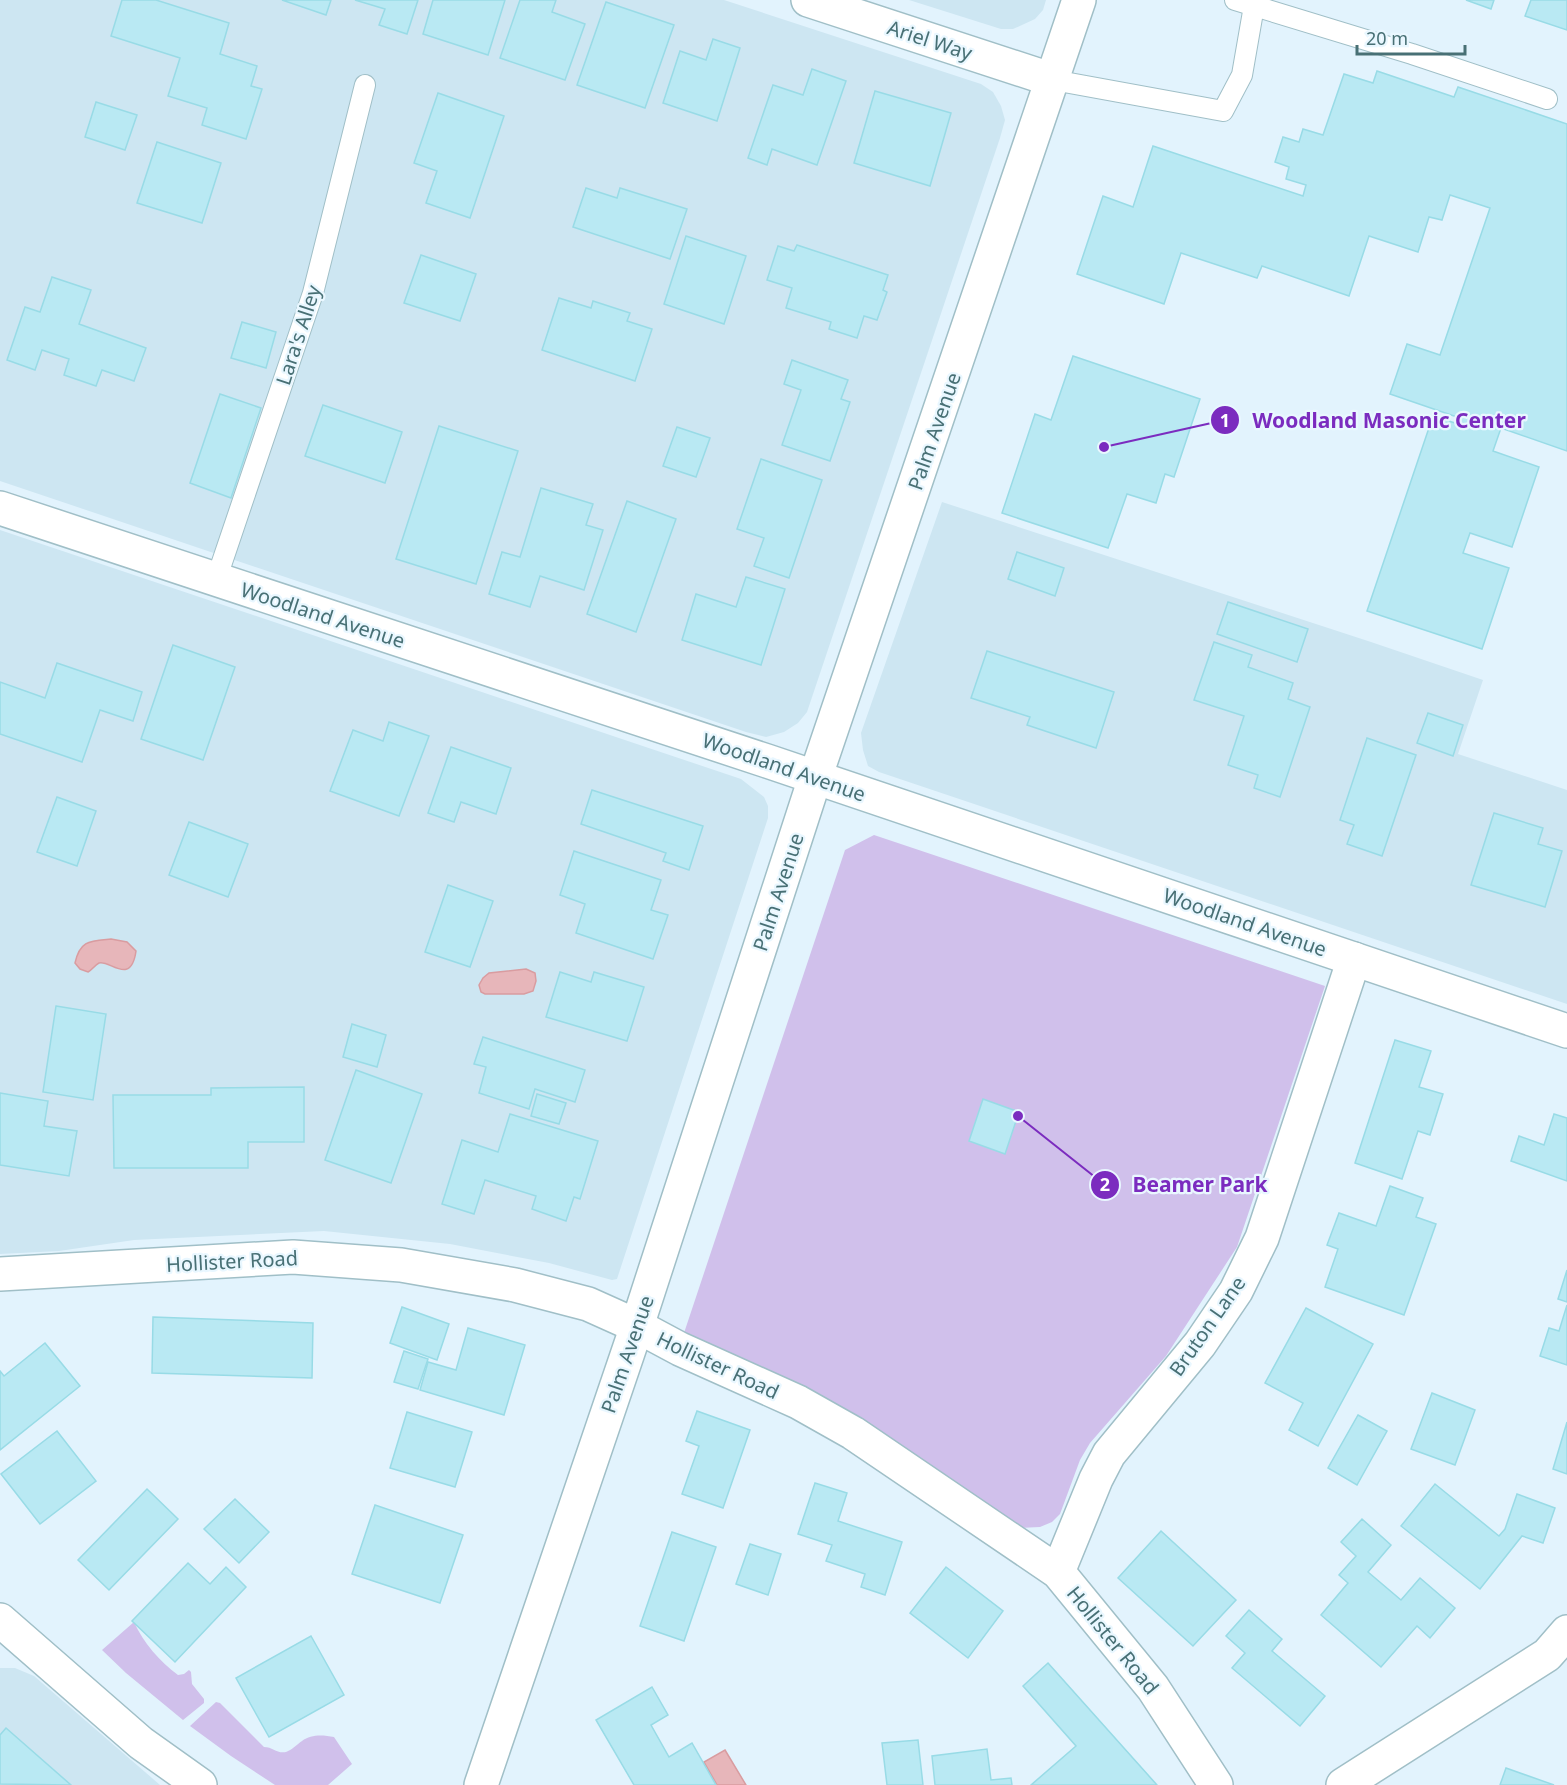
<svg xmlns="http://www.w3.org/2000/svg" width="1567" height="1785" viewBox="0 0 1567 1785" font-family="'Noto Sans',sans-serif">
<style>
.residential{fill:#cde6f2}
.green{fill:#d0c0eb}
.water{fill:#e7b6ba;stroke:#d99ca0;stroke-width:1.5}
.building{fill:#b9e9f3;stroke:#98dbe6;stroke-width:1.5}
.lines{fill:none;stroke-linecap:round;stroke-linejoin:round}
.service-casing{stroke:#a0bfc7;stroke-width:22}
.minor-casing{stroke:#a0bfc7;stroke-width:36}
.service{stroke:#fff;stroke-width:20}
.minor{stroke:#fff;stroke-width:33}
.labels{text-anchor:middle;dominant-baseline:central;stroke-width:4.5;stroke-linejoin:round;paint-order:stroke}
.street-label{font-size:20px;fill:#487075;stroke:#e9f7ff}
.leader{fill:none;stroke:#7b2cbf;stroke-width:2}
.callout-dot{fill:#7b2cbf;stroke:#e9f7ff;stroke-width:2}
.mark-label{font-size:18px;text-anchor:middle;font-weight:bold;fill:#fff}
.callout-label{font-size:21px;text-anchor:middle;font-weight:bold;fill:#7b2cbf;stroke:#e9f7ff;stroke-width:4.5;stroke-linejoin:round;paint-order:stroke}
</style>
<rect width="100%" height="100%" fill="#e2f3fd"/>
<g class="residential">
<path d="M0,0h724l257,84 12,8 8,14 4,14 -5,18 -193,574 -9,11 -14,9 -18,5 -20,-5 -746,-251z"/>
<path d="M909,0h137l-3,10 -8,9 -22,10h-12z"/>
<path d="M942,502l429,140 112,38 -25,74 109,36v214l-688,-232 -11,-6 -5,-16 -2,-17z"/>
<path d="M0,530l741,249 23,18 4,9v12l-151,461 -5,1 -63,-17 -99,-19 -126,-13 -190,9 -75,11 -59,3z"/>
<path d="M0,1668h15l19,8 126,109h-160z"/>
</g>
<g class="green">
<path d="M874,835l451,151 -88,261 -71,109 -76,87 -10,17 -20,54 -8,8 -12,5 -21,1 -89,-63 -55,-35 -191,-97 161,-483z"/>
<path d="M134,1622c9,20 26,40 44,53l6,-1 5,-4 2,2 1,12 12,15v4l-21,17 -57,-47 -24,-23z"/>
<path d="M216,1702l4,1 44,44c9,0 13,7 22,5 6,-2 10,-7 16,-11 9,-7 21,-6 32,-4l18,27 -24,21h-53l-44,-29 -41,-30z"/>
</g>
<g class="water">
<path d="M111,939l16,3 9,9c-5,36 -27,8 -37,12 -4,2 -7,7 -11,9l-8,-3 -5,-6c5,-23 15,-22 36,-24z"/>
<path d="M526,969l9,4 1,8 -3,10 -9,3h-39l-4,-2 -2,-7 4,-7 6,-5z"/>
<path d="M725,1750l21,35h-29l-13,-23z"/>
</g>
<g class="building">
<path d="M122,0h34l73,23 -9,31 37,12 -6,20 11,3 -16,50 -44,-14 5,-17 -39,-12 12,-38 -69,-22z"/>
<path d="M282,0h49l-5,15z"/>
<path d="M355,0h63l-11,34 -28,-9 6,-16z"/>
<path d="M433,0h72l-17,55 -65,-21z"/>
<path d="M520,0h36l-4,12 33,12 -20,56 -65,-22z"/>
<path d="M1466,0h28l-3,9z"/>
<path d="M1531,0h36v30l-42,-14z"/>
<path d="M606,2l68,23 -29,83 -68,-23z"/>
<path d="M713,39l27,9 -23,73 -54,-18 17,-52 26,9z"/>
<path d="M812,69l34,12 -29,84 -45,-16 -5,16 -19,-7 25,-73 30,10z"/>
<path d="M1377,71l77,26 4,-10 109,37v327l-66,-23 -8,23 46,16 -27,80 -42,-14 -7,20 46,15 -27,81 -115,-38 66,-195 22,7 2,-6 -67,-23 17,-50 33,11 50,-147 -40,-13 -8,25 -13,-3 -11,35 -49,-16 -20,60 -87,-30 -5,12 -76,-25 -17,51 -87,-30 26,-78 30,11 20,-61 150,50 3,-11 -20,-6 3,-12 -14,-5 8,-25 16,5 4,-13 20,6 21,-61 29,9z"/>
<path d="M875,91l76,22 -21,73 -76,-23z"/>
<path d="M438,93l66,23 -34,102 -44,-15 11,-32 -23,-8z"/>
<path d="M96,102l41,13 -12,35 -40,-13z"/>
<path d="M157,142l64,21 -19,60 -65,-20z"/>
<path d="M586,188l31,10 3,-10 67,21 -17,50 -97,-32z"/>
<path d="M686,236l60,20 -22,68 -60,-20z"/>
<path d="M797,245l91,30 -5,15 4,2 -10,28 -13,-4 -7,22 -28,-9 2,-7 -45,-14 6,-20 -25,-8 11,-34 16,5z"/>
<path d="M421,255l55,19 -16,47 -56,-18z"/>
<path d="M52,277l39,13 -12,34 67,24 -12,33 -32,-11 -6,16 -32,-11 5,-16 -27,-9 -7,20 -28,-10 18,-53 15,5z"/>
<path d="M559,298l32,10 2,-7 37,12 -3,8 25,8 -17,52 -93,-31z"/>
<path d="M242,322l34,10 -10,36 -35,-10z"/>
<path d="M1073,356l127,43 -26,78 -9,-3 -9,29 -29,-9 -19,54 -106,-35 33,-99 16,6z"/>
<path d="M792,360l56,20 -7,19 9,3 -20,59 -48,-16 19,-55 -17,-6z"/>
<path d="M220,394l41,14 -30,90 -41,-15z"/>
<path d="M323,405l79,27 -17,51 -80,-27z"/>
<path d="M439,426l79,25 -42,133 -80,-25z"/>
<path d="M677,427l33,11 -14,39 -33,-11z"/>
<path d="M761,459l61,21 -33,98 -35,-12 10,-28 -27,-9z"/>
<path d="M541,488l52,16 -7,21 17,5 -19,60 -44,-14 -10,31 -41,-13 13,-42 18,5z"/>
<path d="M627,501l49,18 -40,113 -49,-18z"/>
<path d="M1017,552l47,16 -9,28 -47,-17z"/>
<path d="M746,577l39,12 -24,76 -79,-25 14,-46 40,13z"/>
<path d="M1228,602l80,27 -11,33 -80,-28z"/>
<path d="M1214,642l38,13 -4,12 45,16 -5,16 22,8 -30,90 -26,-9 4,-13 -30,-10 16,-49 -50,-16z"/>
<path d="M173,645l62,22 -32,93 -62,-21z"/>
<path d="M987,651l127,41 -18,56 -69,-23 3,-8 -59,-19z"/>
<path d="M57,663l85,29 -9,29 -33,-11 -18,52 -82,-28v-52l45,16z"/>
<path d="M1428,713l35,12 -10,31 -36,-13z"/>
<path d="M389,722l40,14 -30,80 -69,-25 23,-61 30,11z"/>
<path d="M1367,738l49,17 -34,101 -35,-12 7,-19 -14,-5z"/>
<path d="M451,747l60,21 -15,46 -35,-12 -7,20 -26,-9z"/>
<path d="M592,790l111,36 -14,44 -26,-9 3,-8 -85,-29z"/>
<path d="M57,797l39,14 -19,55 -40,-14z"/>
<path d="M1494,813l49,15 -5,16 24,7 -17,56 -74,-22z"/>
<path d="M189,822l59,22 -20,53 -59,-22z"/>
<path d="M574,851l87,29 -10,30 17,5 -15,44 -77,-26 9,-29 -25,-9z"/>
<path d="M448,885l45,16 -23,66 -45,-15z"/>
<path d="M560,972l31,10 3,-10 50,15 -17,54 -81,-24z"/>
<path d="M56,1006l50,8 -13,86 -50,-8z"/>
<path d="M352,1024l34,11 -9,32 -34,-10z"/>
<path d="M483,1037l102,33 -10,32 -40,-13 -6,20 -50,-16 7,-26 -12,-3z"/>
<path d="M1395,1040l36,11 -12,36 24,7 -13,41 -12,-4 -16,48 -47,-16z"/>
<path d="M356,1070l66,24 -31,89 -66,-23z"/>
<path d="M304,1087v55h-56v26h-134l-1,-73h98v-7z"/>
<path d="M0,1093l48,8 -4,25 33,5 -8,45 -69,-11z"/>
<path d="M537,1094l29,9 -7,21 -28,-8z"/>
<path d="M983,1099l36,13 -14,42 -36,-13z"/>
<path d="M510,1114l88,27 -18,58 -6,-2 -8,24 -34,-12 4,-13 -51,-16 -11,34 -32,-10 20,-64 36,12z"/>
<path d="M1554,1114l13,4v63l-56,-20 8,-25 25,9z"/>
<path d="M1390,1186l33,12 -7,19 20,7 -32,91 -79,-28 13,-38 -11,-4 12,-32 37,13z"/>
<path d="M1567,1270v32l-9,-3z"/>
<path d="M1567,1305v60l-27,-9 9,-28 10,3z"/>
<path d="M402,1307l47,17 -12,36 -47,-17z"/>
<path d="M1306,1308l67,36 -55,102 -29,-16 14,-27 -38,-20z"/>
<path d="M153,1317l160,6 -1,55 -160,-5z"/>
<path d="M468,1328l57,17 -21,70 -84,-25 8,-28 28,8z"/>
<path d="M45,1343l35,43 -80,64v-79l4,5z"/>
<path d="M404,1351l24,8 -10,30 -24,-7z"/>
<path d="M1432,1393l43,17 -20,55 -44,-16z"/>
<path d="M697,1411l53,19 -27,78 -41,-14 17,-48 -13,-5z"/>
<path d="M407,1412l65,20 -17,55 -65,-19z"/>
<path d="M1358,1415l29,16 -30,54 -29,-17z"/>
<path d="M1567,1422v52l-14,-5z"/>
<path d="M57,1431l39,50 -56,43 -39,-50z"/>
<path d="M815,1483l32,10 -9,28 64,21 -17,53 -24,-8 4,-13 -39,-13 6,-16 -34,-11z"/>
<path d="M1435,1484l64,52 6,-7 12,-35 38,14 -12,35 -21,-7 -42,53 -79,-63z"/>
<path d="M147,1489l31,30 -69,71 -31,-30z"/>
<path d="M235,1499l34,33 -30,31 -35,-34z"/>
<path d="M375,1505l88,30 -23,68 -88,-29z"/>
<path d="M1362,1519l29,26 -23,27 33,28 19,-22 35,30 -25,30 -13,-12 -36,41 -60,-52 27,-32 -9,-8 17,-19 -15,-14z"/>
<path d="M1161,1531l75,69 -43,46 -75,-68z"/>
<path d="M672,1532l44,15 -32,94 -44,-15z"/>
<path d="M750,1544l31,10 -13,41 -32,-11z"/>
<path d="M188,1563l22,21 16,-17 20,20 -71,75 -43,-41z"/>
<path d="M946,1567l57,44 -35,47 -58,-45z"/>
<path d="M1249,1610l33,29 -10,12 53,45 -25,30 -68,-58 13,-15 -19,-17z"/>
<path d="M311,1636l33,59 -75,42 -33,-59z"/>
<path d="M1048,1663l109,122h-126l45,-39 -53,-60z"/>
<path d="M652,1687l16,28 -17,10 18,32 23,-14 24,42h-82l-38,-65z"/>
<path d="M6,1728l65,57 -71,-1v-49z"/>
<path d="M918,1740l5,45h-36l-5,-42z"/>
<path d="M987,1749l4,31 20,-2 1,7h-77l-3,-29z"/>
<path d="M1506,1768l48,17h-54z"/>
</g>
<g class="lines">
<defs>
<g id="service">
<path d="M1235,0l177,54 135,45"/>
<path d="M1053,80l170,31 19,-36 12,-69"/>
<path d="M216,580l97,-287 52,-208"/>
</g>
<g id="minor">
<path d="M808,0l245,80"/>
<path d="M0,508l767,253 800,270"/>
<path d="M0,1274l293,-17 108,8 114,20 73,19 49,22 43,23 118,53 55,31 205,139 95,116 63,97"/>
<path d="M1058,1572l38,-93 13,-25 91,-110 36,-53 26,-53 92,-279"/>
<path d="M0,1620l141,123 59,42"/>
<path d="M481,1785l156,-459 178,-548 264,-778"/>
<path d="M1343,1785l204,-130 20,-23"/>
</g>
</defs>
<use href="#service" class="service-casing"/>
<use href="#minor" class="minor-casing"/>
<use href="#service" class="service"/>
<use href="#minor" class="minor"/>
</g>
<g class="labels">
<g class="street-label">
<text transform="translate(930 40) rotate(18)">Ariel Way</text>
<text transform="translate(298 335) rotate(-72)">Lara's Alley</text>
<text transform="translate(934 431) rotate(-71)">Palm Avenue</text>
<text transform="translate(323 615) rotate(18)">Woodland Avenue</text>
<text transform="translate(784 767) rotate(19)">Woodland Avenue</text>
<text transform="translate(778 892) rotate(-72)">Palm Avenue</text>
<text transform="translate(1245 922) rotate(19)">Woodland Avenue</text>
<text transform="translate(232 1261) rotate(-3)">Hollister Road</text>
<text transform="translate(1207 1326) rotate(-55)">Bruton Lane</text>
<text transform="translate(627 1354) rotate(-71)">Palm Avenue</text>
<text transform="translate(718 1365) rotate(25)">Hollister Road</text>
<text transform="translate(1113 1640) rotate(51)">Hollister Road</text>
</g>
</g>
<path class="leader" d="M1104 447L1225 420M1018 1116L1105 1185"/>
<g class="callout-dot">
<circle cx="1104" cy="447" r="6"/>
<circle cx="1018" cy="1116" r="6"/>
<circle cx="1225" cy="420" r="15"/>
<circle cx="1105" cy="1185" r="15"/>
</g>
<g class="mark-label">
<text x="1225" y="427">1</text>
<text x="1105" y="1191">2</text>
</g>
<g class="callout-label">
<text x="1389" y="428">Woodland Masonic Center</text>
<text x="1200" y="1192">Beamer Park</text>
</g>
<path d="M1357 45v9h108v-9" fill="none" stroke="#487075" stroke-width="3"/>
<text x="1366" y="45" font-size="18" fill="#487075" stroke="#e9f7ff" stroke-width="4.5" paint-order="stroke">20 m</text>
</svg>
